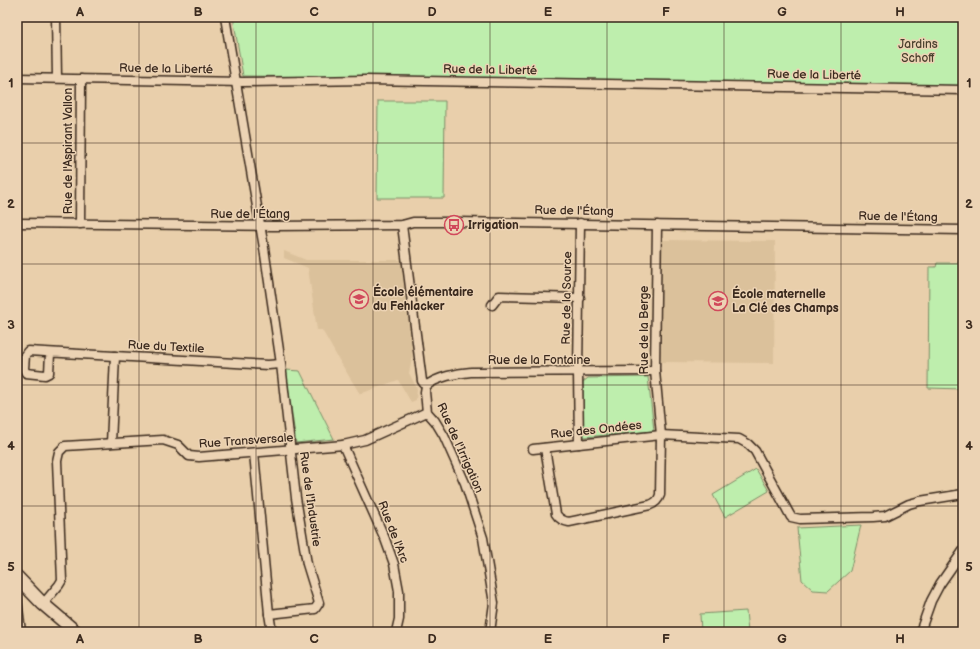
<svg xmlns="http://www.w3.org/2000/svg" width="980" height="649" viewBox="0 0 980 649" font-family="'Balsamiq Sans',sans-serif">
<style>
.built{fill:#dbc19b}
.green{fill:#beeead;stroke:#7c8c66}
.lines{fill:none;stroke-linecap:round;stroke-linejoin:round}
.minor-casing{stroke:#3b2a1e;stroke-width:11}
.secondary-casing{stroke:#3b2a1e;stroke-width:15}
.minor{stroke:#ecd3b4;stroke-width:8}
.secondary{stroke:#ecd3b4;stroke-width:12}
.grid{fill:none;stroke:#3b2a1e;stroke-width:1;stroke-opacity:0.55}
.labels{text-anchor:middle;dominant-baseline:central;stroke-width:3;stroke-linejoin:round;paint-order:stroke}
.park-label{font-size:12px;fill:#483e2c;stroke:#ecd3b4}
.street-label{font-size:12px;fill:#3b2a1e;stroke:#ecd3b4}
.poi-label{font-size:12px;font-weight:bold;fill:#3b2a1e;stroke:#ecd3b4;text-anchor:start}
.neatline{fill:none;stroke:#3b2a1e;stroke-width:1.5}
.grid-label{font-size:13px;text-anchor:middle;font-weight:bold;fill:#3b2a1e}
</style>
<rect width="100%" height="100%" fill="#e9cfab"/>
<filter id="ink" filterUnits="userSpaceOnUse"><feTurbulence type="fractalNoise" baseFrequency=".025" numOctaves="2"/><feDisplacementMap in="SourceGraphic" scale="8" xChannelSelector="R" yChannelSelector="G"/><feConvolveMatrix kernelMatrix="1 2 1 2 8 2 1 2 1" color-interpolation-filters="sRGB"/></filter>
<g filter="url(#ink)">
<g class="built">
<path d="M662,240l113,1 -1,122 -113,-1z"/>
<path d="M284,251l22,9h95l12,94 -4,19 8,16 -1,11 -5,2 -13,-22 -38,14 -21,-34 -17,-30h-5l-9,-62 -24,-10z"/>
</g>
<g class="green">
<path d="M233,17h730v69l-511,-8 -209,-2z"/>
<path d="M378,101h67l-1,97h-67z"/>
<path d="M937,263h26v126l-35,-1 1,-121h7z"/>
<path d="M286,370l14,1 34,68 -38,4z"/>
<path d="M648,377l6,54 -70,6 -1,-2v-53l5,-4z"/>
<path d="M756,469l13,22 -44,26 -12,-22z"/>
<path d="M861,525l-11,46 -22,20 -15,-1 -11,-10 -5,-52z"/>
<path d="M746,611l2,21h-47l-1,-18z"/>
</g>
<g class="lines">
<defs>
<g id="minor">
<path d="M56,17l1,61"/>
<path d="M225,17l39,231 17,116 15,134 11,66 12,39 -4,6 -46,5"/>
<path d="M17,78l226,4 123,-2 597,10"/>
<path d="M17,223l257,3 128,-1 11,-3h45l505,8"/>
<path d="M80,224l1,-145"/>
<path d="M402,225l20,156 4,5 -1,6 2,20 8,9 9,15 21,47 18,55 11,65 -4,29"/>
<path d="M492,305l7,-9 81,2"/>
<path d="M50,353l-1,20 -4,2 -19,-2 -2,-4 1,-14 3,-4 240,14 13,-1"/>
<path d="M426,386c11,-9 31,-13 45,-14l184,-1"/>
<path d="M111,443l4,-87"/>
<path d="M579,444l-1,-72 2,-149"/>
<path d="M343,445l42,94 9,25 5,27v28l-3,13"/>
<path d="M545,448l11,66c3,5 7,7 13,8l81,-17c5,-2 8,-4 10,-10l1,-60 -6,-64 2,-146"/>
<path d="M533,449l128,-14 78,4 9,5 7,7 36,66 9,2 73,-2 12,-1 24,-12 11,-3 43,-7"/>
<path d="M254,453l15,161 3,18"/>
<path d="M17,590l4,-7"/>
<path d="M17,599l4,33"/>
<path d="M43,604l16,-19 3,-5 -5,-119 2,-9 6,-6 98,-6 15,5 11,11 10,1 133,-11 11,-1 22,-5 62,-28"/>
<path d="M920,632l11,-31 9,-17 23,-33"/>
</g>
<path id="secondary" d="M17,577l26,27 33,28"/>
</defs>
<use href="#minor" class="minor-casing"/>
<use href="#secondary" class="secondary-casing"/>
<use href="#minor" class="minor"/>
<use href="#secondary" class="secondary"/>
</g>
</g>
<path class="grid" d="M139,17v615M256,17v615M373,17v615M490,17v615M607,17v615M724,17v615M841,17v615M17,143h946M17,264h946M17,385h946M17,506h946"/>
<defs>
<symbol id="bus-ring" viewBox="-11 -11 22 22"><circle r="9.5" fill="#ecd3b4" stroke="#d1495b" stroke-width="1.5"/><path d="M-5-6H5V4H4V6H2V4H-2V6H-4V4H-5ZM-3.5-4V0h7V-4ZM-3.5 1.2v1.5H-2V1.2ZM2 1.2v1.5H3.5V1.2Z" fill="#d1495b"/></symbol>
<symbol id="school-ring" viewBox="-11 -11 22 22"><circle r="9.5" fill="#ecd3b4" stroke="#d1495b" stroke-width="1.5"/><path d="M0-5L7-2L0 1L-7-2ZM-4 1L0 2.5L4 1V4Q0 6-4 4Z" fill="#d1495b"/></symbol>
</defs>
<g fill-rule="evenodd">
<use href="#bus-ring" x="443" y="214" width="22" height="22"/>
<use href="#school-ring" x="348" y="288" width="22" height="22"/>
<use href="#school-ring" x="707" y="290" width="22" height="22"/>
</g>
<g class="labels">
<g class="park-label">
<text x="918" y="44">Jardins<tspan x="918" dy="14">Schoff</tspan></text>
</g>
<g class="street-label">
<text transform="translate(166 69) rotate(1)">Rue de la Liberté</text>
<text transform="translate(490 70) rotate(1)">Rue de la Liberté</text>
<text transform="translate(814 75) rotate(1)">Rue de la Liberté</text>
<text transform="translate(68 151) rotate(-90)">Rue de l'Aspirant Vallon</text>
<text transform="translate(574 211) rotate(1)">Rue de l'Étang</text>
<text x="250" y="214">Rue de l'Étang</text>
<text transform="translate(898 217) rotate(1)">Rue de l'Étang</text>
<text transform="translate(567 298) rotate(-89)">Rue de la Source</text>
<text transform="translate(644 330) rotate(-90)">Rue de la Berge</text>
<text transform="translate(166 347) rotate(3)">Rue du Textile</text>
<text x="539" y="360">Rue de la Fontaine</text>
<text transform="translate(596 430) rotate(-6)">Rue des Ondées</text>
<text transform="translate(246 441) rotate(-4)">Rue Transversale</text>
<text transform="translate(460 448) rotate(66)">Rue de l'Irrigation</text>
<text transform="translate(310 499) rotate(82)">Rue de l'Industrie</text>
<text transform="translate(393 532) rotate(69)">Rue de l'Arc</text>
</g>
<g class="poi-label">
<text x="468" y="225">Irrigation</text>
<text x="373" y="292">École élémentaire<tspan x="373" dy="14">du Fehlacker</tspan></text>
<text x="732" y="294">École maternelle<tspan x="732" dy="14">La Clé des Champs</tspan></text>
</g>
</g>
<rect width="980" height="649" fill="none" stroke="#ecd3b4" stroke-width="44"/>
<rect x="22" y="22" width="936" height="605" class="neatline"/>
<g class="grid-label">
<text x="80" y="16">A</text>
<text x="198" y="16">B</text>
<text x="314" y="16">C</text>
<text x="432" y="16">D</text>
<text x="548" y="16">E</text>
<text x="666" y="16">F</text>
<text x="782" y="16">G</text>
<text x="900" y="16">H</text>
<text x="11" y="87">1</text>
<text x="969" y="87">1</text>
<text x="11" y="208">2</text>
<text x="969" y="208">2</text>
<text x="11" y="329">3</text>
<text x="969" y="329">3</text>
<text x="11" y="450">4</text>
<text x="969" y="450">4</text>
<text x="11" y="571">5</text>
<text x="969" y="571">5</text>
<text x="80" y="643">A</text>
<text x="198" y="643">B</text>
<text x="314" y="643">C</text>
<text x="432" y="643">D</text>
<text x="548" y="643">E</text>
<text x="666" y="643">F</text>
<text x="782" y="643">G</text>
<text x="900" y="643">H</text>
</g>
</svg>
